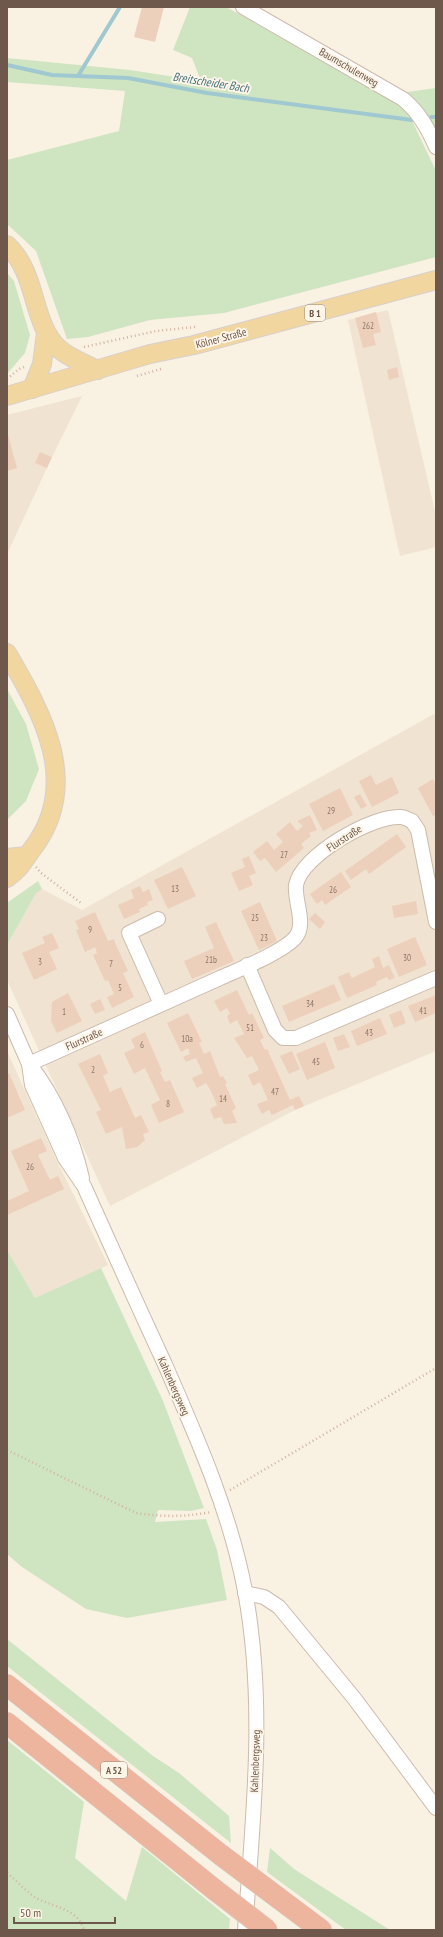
<svg xmlns="http://www.w3.org/2000/svg" width="443" height="1937" viewBox="0 0 443 1937" font-family="'PT Sans Narrow',sans-serif">
<style>
.residential{fill:#f0e3d1}
.green{fill:#cfe5c2}
.lines{fill:none;stroke-linecap:round;stroke-linejoin:round}
.stream{stroke:#a0c8d1;stroke-width:4}
.building{fill:#ecd0bc}
.minor-casing{stroke:#cbbbac;stroke-width:16}
.major-casing{stroke:#d6d0cd;stroke-width:20}
.highway-casing{stroke:#d6d0cd;stroke-width:22}
.path{stroke:#d0b4a0;stroke-width:2.5;stroke-dasharray:1 3;stroke-linecap:butt}
.minor{stroke:#fff;stroke-width:14}
.major{stroke:#f2d6a0;stroke-width:18}
.highway{stroke:#eeb59e;stroke-width:21}
.highway-bridge-casing{stroke:#d6d0cd;stroke-width:22;stroke-linecap:butt}
.highway-bridge{stroke:#eeb59e;stroke-width:21}
.labels{text-anchor:middle;dominant-baseline:central;stroke-width:4;stroke-linejoin:round;paint-order:stroke}
.number-label{font-size:9px;fill:#8e7667}
.shield{fill:#fdf5e7;stroke:#99877a;stroke-width:1}
.shield-label{font-size:10px;font-weight:bold;fill:#6e584b}
.street-label{font-size:11px;fill:#6e584b;stroke:#fdf5e7}
.water-label{font-size:12px;font-style:italic;fill:#477480;stroke:#fdf5e7}
</style>
<rect width="100%" height="100%" fill="#f9f1e2"/>
<g class="residential">
<path d="M388,310l48,206v31l-36,9 -52,-236z"/>
<path d="M82,396l-30,61 -45,97v-139z"/>
<path d="M434,714l2,3v334l-141,59 -185,96 -103,-226v-35l29,-53 6,-3 40,21z"/>
<path d="M7,1051l48,106 53,108 -73,33 -28,-48z"/>
</g>
<g class="green">
<path d="M190,7h36l163,90 19,15 28,59v86l-212,56 -74,7 -62,17 -21,2 -31,-88 -29,-27v-64l112,-29 6,-40 -118,-9v-24l123,12 71,11 -9,-23 -19,-8z"/>
<path d="M436,88v48l-9,-20 -20,-24z"/>
<path d="M7,273l7,8 16,54 -5,18 -18,21z"/>
<path d="M7,689l19,35 13,45 -13,32 -19,19z"/>
<path d="M38,881l4,8 -6,4 -29,52v-42z"/>
<path d="M7,1250l28,48 66,-30 62,133 41,107 -13,3 -33,-1 -3,12 51,-3 11,31 10,50 -100,18 -41,-9 -64,-42 -15,-13z"/>
<path d="M7,1639l146,117 26,17 50,43 2,27 -224,-177z"/>
<path d="M7,1740l77,62 -9,56 51,43 16,-54 88,72 -1,11h-222z"/>
<path d="M270,1848l24,21 96,61h-44l-79,-58z"/>
</g>
<g class="lines">
<g class="stream">
<path d="M7,65l45,10 76,3 79,15 205,27"/>
<path d="M78,76l42,-69"/>
<path d="M431,117h5"/>
</g>
</g>
<g class="building">
<path d="M142,7h22l-9,35 -21,-5z"/>
<path d="M376,312l5,20 -8,2 3,11 -13,3 -8,-30z"/>
<path d="M397,367l2,10 -10,3 -2,-10z"/>
<path d="M7,431l10,37 -10,3z"/>
<path d="M40,452l12,5 -5,11 -12,-5z"/>
<path d="M371,775l5,10 16,-8 7,16 -27,14 -13,-26z"/>
<path d="M433,779l3,6v29l-3,2 -15,-28z"/>
<path d="M340,788l13,27 -30,16 -14,-27z"/>
<path d="M360,794l7,12 -6,3 -7,-12z"/>
<path d="M310,815l7,15 -8,3 2,3 -10,8 3,4 -28,24 -11,-14 -5,3 -7,-9 14,-11 7,9 9,-8 -7,-8 14,-12 7,9 6,-5 -6,-5z"/>
<path d="M397,834l9,13 -37,27 -3,-5 -15,11 -6,-9z"/>
<path d="M249,856l7,17 -7,3 4,9 -14,6 -8,-18 14,-6 -3,-8z"/>
<path d="M182,867l14,29 -28,13 -14,-29z"/>
<path d="M341,872l10,15 -26,18 -3,-5 -5,4 -7,-10z"/>
<path d="M140,886l3,6 6,-3 4,11 -6,2 1,3 -9,4 1,3 -16,7 -6,-14 16,-7 -3,-8z"/>
<path d="M416,901l2,13 -24,4 -2,-12z"/>
<path d="M260,902l17,39 -18,9 -18,-39z"/>
<path d="M95,912l13,29 6,-2 2,6 12,26 -5,2 11,24 -22,11 -5,-11 7,-3 -6,-14 -3,1 -12,-26 4,-2 -2,-6 -10,5 -9,-22 3,-1 -4,-8z"/>
<path d="M315,913l10,9 -5,7 -11,-10z"/>
<path d="M216,922l18,39 -42,18 -8,-18 30,-13 -9,-21z"/>
<path d="M52,933l7,15 -10,4 8,17 -23,11 -12,-27 23,-10 -3,-6z"/>
<path d="M415,937l12,28 -28,12 -12,-28z"/>
<path d="M379,956l4,12 6,-3 6,13 -6,2 -2,-3 -11,5 1,3 -30,13 -9,-21 11,-5 3,6 23,-11 -3,-8z"/>
<path d="M334,984l7,16 -52,22 -7,-16z"/>
<path d="M237,990l12,25 3,-2 12,25 -4,2 5,10 2,-1 23,51 9,-4 5,10 -9,4 -2,-5 -21,10 -3,-5 -7,4 -5,-10 11,-4 -8,-18 -7,4 -5,-11 11,-5 -7,-14 -5,2 -13,-20 10,-4 -7,-14 -7,4 -3,-8 3,-2 -3,-6 -7,4 -6,-11z"/>
<path d="M68,993l14,28 -25,12 -6,-12 1,-19z"/>
<path d="M436,995v18l-21,9 -7,-16z"/>
<path d="M100,999l5,11 -10,4 -5,-10z"/>
<path d="M401,1010l5,13 -12,5 -5,-13z"/>
<path d="M188,1013l14,29 -3,1 5,11 6,-3 10,26 3,-1 4,7 -2,1 11,24 -4,3 5,12 -13,1 -3,-7 -7,2 -4,-10 7,-4 -6,-14 -5,-8 -9,5 -5,-10 11,-5 -7,-15 -10,4 -3,-5 7,-3 -2,-6 -7,4 -14,-29z"/>
<path d="M380,1018l7,16 -30,12 -6,-15z"/>
<path d="M145,1032l17,39 -2,1 5,10 5,-2 14,32 -25,11 -8,-18 9,-5 -15,-32 -11,6 -10,-21 11,-5 -4,-9z"/>
<path d="M344,1034l6,13 -12,4 -5,-13z"/>
<path d="M325,1042l10,26 -28,12 -11,-26z"/>
<path d="M292,1051l8,18 -11,5 -9,-18z"/>
<path d="M100,1054l8,19 -5,3 7,16 11,-5 14,31 6,-3 8,17 -6,2 2,6 -8,7 -11,2 -4,-22 -16,7 -10,-22 5,-2 -23,-46z"/>
<path d="M9,1073l16,37 -18,8v-44z"/>
<path d="M41,1138l6,13 -9,4 12,25 8,-4 6,13 -57,26v-14l22,-10 -18,-40z"/>
</g>
<g class="lines">
<defs>
<g id="minor">
<path d="M243,7l160,92c16,13 25,29 33,48"/>
<path d="M158,919l-29,14 32,71"/>
<path d="M247,965l28,65 8,8h13l140,-60"/>
<path d="M7,1014l22,50 3,21 33,73 19,28c26,58 52,116 79,174 33,75 67,151 82,231 21,113 8,226 0,339"/>
<path d="M29,1064c64,-29 127,-57 191,-86 20,-9 61,-25 75,-40 12,-14 -1,-37 1,-53 5,-29 76,-70 105,-68 3,0 8,3 11,4l6,9 18,92"/>
<path d="M30,1065c25,32 43,74 52,113"/>
<path d="M245,1593l19,4 15,10 75,91 82,110"/>
</g>
<g id="major">
<path d="M7,245c31,29 24,77 51,103 11,10 27,16 40,22"/>
<path d="M32,389l10,-25 4,-31"/>
<path d="M7,396l143,-42 44,-9 242,-65"/>
<path d="M7,653c35,60 75,130 26,195 -11,14 -11,19 -26,30"/>
<path d="M7,858l20,-2"/>
</g>
<g id="highway">
<path d="M7,1685l214,170"/>
<path d="M7,1723l208,167"/>
<path d="M277,1897l44,33"/>
</g>
</defs>
<use href="#minor" class="minor-casing"/>
<use href="#major" class="major-casing"/>
<use href="#highway" class="highway-casing"/>
<g class="path">
<path d="M84,347l72,-16 39,-4"/>
<path d="M137,376l24,-7"/>
<path d="M7,379l12,-10 5,-2"/>
<path d="M36,867l5,6 40,30"/>
<path d="M7,1450l129,63c25,4 50,4 75,-1"/>
<path d="M230,1490l206,-122"/>
<path d="M7,1873c9,7 17,16 26,23 16,11 45,11 51,34"/>
</g>
<use href="#minor" class="minor"/>
<use href="#major" class="major"/>
<use href="#highway" class="highway"/>
<defs>
<g id="highway-bridge">
<path d="M221,1855l56,42"/>
<path d="M215,1890l52,40"/>
</g>
</defs>
<use href="#highway-bridge" class="highway-bridge-casing"/>
<use href="#highway-bridge" class="highway-bridge"/>
</g>
<g class="labels">
<g class="number-label">
<text x="368" y="325">262</text>
<text x="331" y="810">29</text>
<text x="284" y="854">27</text>
<text x="175" y="888">13</text>
<text x="333" y="889">26</text>
<text x="255" y="917">25</text>
<text x="90" y="929">9</text>
<text x="264" y="937">23</text>
<text x="407" y="957">30</text>
<text x="211" y="959">21b</text>
<text x="40" y="961">3</text>
<text x="111" y="963">7</text>
<text x="120" y="987">5</text>
<text x="310" y="1003">34</text>
<text x="423" y="1010">41</text>
<text x="64" y="1011">1</text>
<text x="250" y="1027">51</text>
<text x="369" y="1032">43</text>
<text x="187" y="1038">10a</text>
<text x="142" y="1044">6</text>
<text x="316" y="1061">45</text>
<text x="93" y="1069">2</text>
<text x="275" y="1091">47</text>
<text x="223" y="1098">14</text>
<text x="168" y="1103">8</text>
<text x="30" y="1166">26</text>
</g>
<g class="shield">
<rect x="305" y="305" width="20" height="16" rx="3"/>
<rect x="101" y="1762" width="26" height="16" rx="3"/>
</g>
<g class="shield-label">
<text x="315" y="313">B 1</text>
<text x="114" y="1770">A 52</text>
</g>
<g class="street-label">
<text transform="translate(349 67) rotate(30)">Baumschulenweg</text>
<text transform="translate(221 338) rotate(-15)">Kölner Straße</text>
<text transform="translate(344 838) rotate(-33)">Flurstraße</text>
<text transform="translate(84 1039) rotate(-24)">Flurstraße</text>
<text transform="translate(174 1386) rotate(66)">Kahlenbergsweg</text>
<text transform="translate(255 1761) rotate(-88)">Kahlenbergsweg</text>
</g>
<g class="water-label">
<text transform="translate(211 82) rotate(9)">Breitscheider Bach</text>
</g>
</g>
<rect width="443" height="1937" fill="none" stroke="#6e584b" stroke-width="16"/>
<path d="M14 1917v6h101v-6" fill="none" stroke="#6e584b" stroke-width="2"/>
<text x="20" y="1917" font-size="12" fill="#6e584b" stroke="#fdf5e7" stroke-width="3" paint-order="stroke">50 m</text>
</svg>
